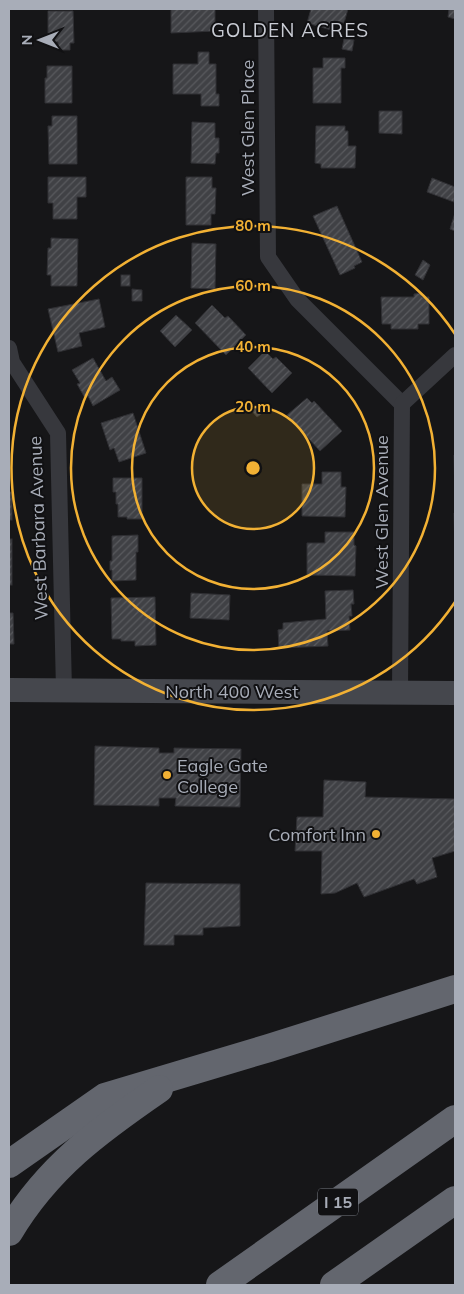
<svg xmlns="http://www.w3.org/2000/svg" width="464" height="1294" viewBox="0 0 464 1294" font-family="Mulish,sans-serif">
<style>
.building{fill:url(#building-hatch);stroke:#303034}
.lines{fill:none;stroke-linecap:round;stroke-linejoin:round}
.street{stroke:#37383d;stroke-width:16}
.secondary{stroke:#45474d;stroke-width:24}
.highway{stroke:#63666e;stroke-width:28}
.ring{fill:none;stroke:#f2b134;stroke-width:2.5}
.poi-dot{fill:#f2b134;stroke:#111113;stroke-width:2}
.labels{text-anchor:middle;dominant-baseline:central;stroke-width:4;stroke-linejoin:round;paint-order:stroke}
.shield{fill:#111113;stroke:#7b7e86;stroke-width:1}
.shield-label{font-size:16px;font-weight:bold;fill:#a8adb8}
.street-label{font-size:18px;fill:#a8adb8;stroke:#111113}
.poi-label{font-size:18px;fill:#a8adb8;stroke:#111113;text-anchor:start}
.neighbourhood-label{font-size:19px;letter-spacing:1px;fill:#c9ccd4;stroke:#111113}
.centre{fill:#f2b134;stroke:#111113;stroke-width:2.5}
.ring-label{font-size:15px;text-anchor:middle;font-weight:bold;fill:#f2b134;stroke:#111113;stroke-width:4;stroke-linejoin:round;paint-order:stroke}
</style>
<defs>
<pattern id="building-hatch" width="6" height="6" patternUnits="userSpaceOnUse" patternTransform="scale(1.25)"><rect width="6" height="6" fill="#404145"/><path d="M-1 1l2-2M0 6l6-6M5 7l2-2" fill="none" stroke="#595a5e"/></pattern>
</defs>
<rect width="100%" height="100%" fill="#161618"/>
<g class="building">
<path d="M171,9h44v22l-44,2z"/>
<path d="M311,9h37l-4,14 -10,-2 -3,9 -24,-7z"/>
<path d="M449,9h6v10l-7,-2z"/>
<path d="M48,11h25l1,32h-4v7h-12v-8h-10z"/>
<path d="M344,39l10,1 -2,11 -10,-2z"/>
<path d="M198,52h11v12h7v30h3v12h-18v-12h-28v-30h25z"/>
<path d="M323,58h22v10h-4v35h-28v-35h10z"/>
<path d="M47,66h25v37h-27v-25h2z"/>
<path d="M379,111h23v23l-23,-1z"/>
<path d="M52,116h25v48h-28l-1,-38h4z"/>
<path d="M192,122l23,1v15h4v15h-3l-1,11 -24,-1z"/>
<path d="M316,126h29v5h3v15h8l-1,22h-34v-4l-6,-1z"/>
<path d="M48,177h38v20h-9v22h-24v-16h-5z"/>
<path d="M186,177h26v11h4l-1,26h-4v11h-25z"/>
<path d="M432,178l23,9 -1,15 -27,-10z"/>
<path d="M337,206l25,56 -8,4 1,2 -15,7 -27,-59z"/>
<path d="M455,213v18l-5,-2z"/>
<path d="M51,238l27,1 -1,47h-26v-11h-4l1,-27h3z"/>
<path d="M192,243l24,1 -1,45 -24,-1z"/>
<path d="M423,260l7,5 -7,15 -8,-5z"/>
<rect x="121" y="275" width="9" height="11"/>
<path d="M132,289l10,1v11h-10z"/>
<path d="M422,293v4h7v27h-11v5h-27v-5h-9l-1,-27h33v-3z"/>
<path d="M99,299l6,28 -26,6 3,13 -24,6 -10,-43z"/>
<path d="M212,305l13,13 3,-2 18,19 -20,20 -31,-32z"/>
<path d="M176,315l16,15 -17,17 -15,-16z"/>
<path d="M265,351l8,8 3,-2 16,16 -20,20 -24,-25z"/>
<path d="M93,358l13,23 6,-4 8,13 -27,16 -5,-10 -3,2 -8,-14 3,-1 -8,-13z"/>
<path d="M307,398l5,5 2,-2 28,30 -22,20 -33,-36z"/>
<path d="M259,404l6,7 -8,6 -6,-7z"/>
<path d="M133,413l13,40 -27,9 -5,-14 -4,2 -9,-27z"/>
<path d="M454,455h1v44z"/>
<path d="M322,472h19v15h5l-1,30 -43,-1v-32h20z"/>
<path d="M113,478h29v41h-15v-2h-9v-13h-2v-12h-3z"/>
<rect x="9" y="492" width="3" height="28"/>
<path d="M454,513h1v40z"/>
<path d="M325,532h29v13l2,1 -1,30 -48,-1v-32h18z"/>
<path d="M138,535v17h-2v28l-24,1v-11h-2v-9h2v-25z"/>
<rect x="9" y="539" width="3" height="46"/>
<path d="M353,590l1,14h-3l1,12h-3l1,14 -23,1 1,15 -49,2 -1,-18 5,-1v-6l43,-4 -1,-28z"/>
<path d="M191,593l39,2 -1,25 -39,-2z"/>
<path d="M155,597l1,48 -21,1v-5h-14v-2h-9l-1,-41z"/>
<path d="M9,613h4l1,31h-5z"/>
<path d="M95,746l64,2v5h15v-5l67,1 -1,58 -65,-1 1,-8h-17v8l-65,-1z"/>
<path d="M324,780l42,2 -1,15 90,2v52l-23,7 5,19 -20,7 -3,-5 -50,18 -7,-14 -22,10 -14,1 1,-43h-27l2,-34h26z"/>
<path d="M146,883l94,1v42l-37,2v7h-29v10h-30z"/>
</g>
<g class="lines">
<g class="street">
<path d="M266,9l2,248 29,42 105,105"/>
<path d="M9,348l3,14 46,71 6,257"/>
<path d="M400,692l2,-288 53,-49"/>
</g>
<path class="secondary" d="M9,690l446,3"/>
<g class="highway">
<path d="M9,1164l96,-67 164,-49 186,-59"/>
<path d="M9,1232c39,-65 89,-101 150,-143"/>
<path d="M220,1285l235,-166"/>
<path d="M334,1285l121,-85"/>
</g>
</g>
<circle cx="253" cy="468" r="61" fill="#f2b134" fill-opacity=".12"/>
<g class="ring">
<circle cx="253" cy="468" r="61"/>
<circle cx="253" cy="468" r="121"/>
<circle cx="253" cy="468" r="182"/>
<path d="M455 602A242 242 0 1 1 455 334"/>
</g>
<g class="poi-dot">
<circle cx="167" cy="775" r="5"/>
<circle cx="376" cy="834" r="5"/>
</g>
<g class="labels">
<rect class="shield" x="318" y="1188.5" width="40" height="27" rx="4"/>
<g class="shield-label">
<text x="338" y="1202">I 15</text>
</g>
<g class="street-label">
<text transform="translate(247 128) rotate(-90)">West Glen Place</text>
<text transform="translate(381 512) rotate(-90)">West Glen Avenue</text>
<text transform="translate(38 528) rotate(-92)">West Barbara Avenue</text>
<text x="232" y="691">North 400 West</text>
</g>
<g class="poi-label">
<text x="177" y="765">Eagle Gate<tspan x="177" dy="21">College</tspan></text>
<text x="366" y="834" text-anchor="end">Comfort Inn</text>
</g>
<g class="neighbourhood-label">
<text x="290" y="30">GOLDEN ACRES</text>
</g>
</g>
<circle cx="253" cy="468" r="8" class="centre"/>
<g class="ring-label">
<text x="253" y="231">80 m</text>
<text x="253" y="291">60 m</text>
<text x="253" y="352">40 m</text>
<text x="253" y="412">20 m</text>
</g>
<rect width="464" height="1294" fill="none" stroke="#a8adb8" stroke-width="20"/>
<g transform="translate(40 40) rotate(270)" stroke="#111113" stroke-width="4" paint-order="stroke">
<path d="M0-4L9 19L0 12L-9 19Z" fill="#a8adb8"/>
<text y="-8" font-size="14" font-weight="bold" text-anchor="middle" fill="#a8adb8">N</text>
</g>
</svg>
